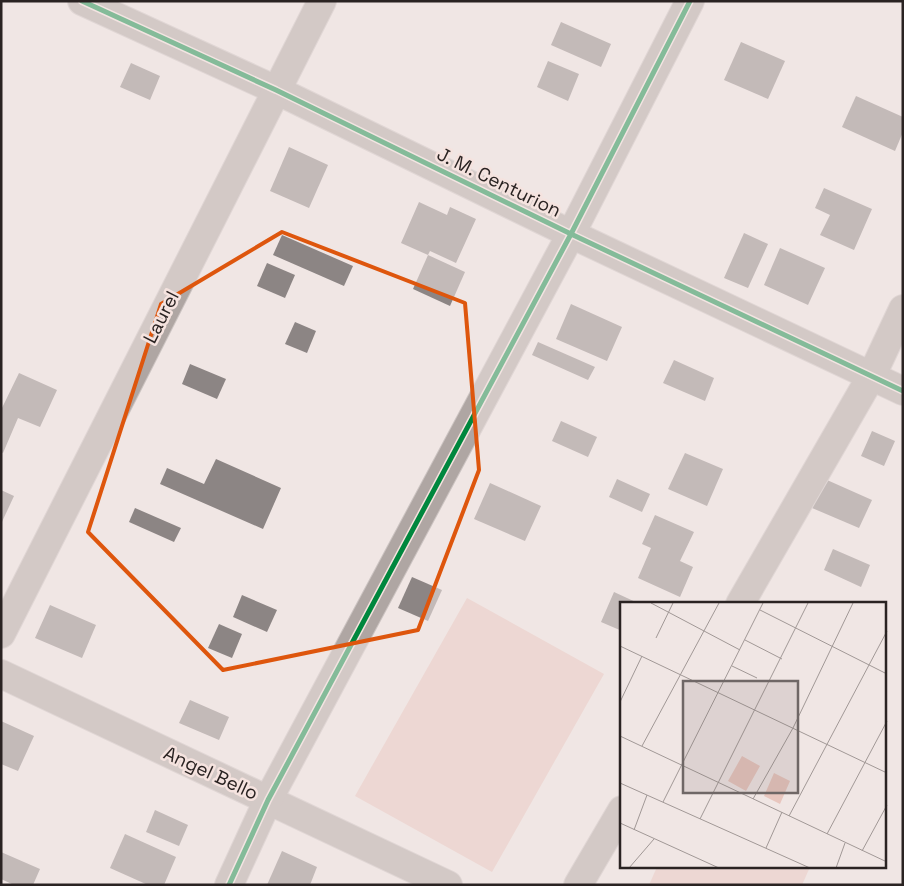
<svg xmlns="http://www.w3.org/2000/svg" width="904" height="886" viewBox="0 0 904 886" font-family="'Space Grotesk',sans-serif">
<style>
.pitch{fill:#e8c6be}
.building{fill:#8c8584}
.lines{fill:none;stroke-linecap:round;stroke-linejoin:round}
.minor-casing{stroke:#ccc4c2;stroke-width:30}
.minor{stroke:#afa6a3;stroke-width:28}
.cycleway-casing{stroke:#f5e3df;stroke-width:8}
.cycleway{stroke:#00873e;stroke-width:5}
.marked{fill:none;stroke:#de560d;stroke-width:4;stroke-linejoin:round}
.labels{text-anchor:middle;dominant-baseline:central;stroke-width:5;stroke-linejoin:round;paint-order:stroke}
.street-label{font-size:19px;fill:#2a2322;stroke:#f5e3df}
.inset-road{fill:none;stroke:#a19896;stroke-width:1}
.view{fill:#6f6766;fill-opacity:0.15;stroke:#6f6766;stroke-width:2.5}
.inset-edge{fill:none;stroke:#2a2322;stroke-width:2.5}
</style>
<rect width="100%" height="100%" fill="#f0e6e4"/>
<g class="pitch">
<path d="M467,598l137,76 -112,198 -137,-76z"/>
<path d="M657,867h153l-8,18h-153z"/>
</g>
<g class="building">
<path d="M561,22l50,22 -10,23 -50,-22z"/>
<path d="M741,42l44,19 -17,38 -44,-19z"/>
<path d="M548,61l31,13 -11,27 -31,-14z"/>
<path d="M131,63l29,13 -10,24 -30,-13z"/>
<path d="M856,96l47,21v15l-8,19 -53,-24z"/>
<path d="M289,147l39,18 -19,43 -39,-17z"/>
<path d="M824,188l48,21 -18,41 -34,-15 10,-20 -15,-7z"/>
<path d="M419,202l28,13 3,-8 26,12 -20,44 -26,-12 -2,4 -27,-12z"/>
<path d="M744,233l24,11 -20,44 -24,-10z"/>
<path d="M282,235l71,31 -9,20 -71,-31z"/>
<path d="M780,248l45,20 -17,37 -44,-20z"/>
<path d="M428,255l37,17 -15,34 -37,-17z"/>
<path d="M267,263l28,12 -10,23 -28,-12z"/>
<path d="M571,304l51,23 -15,34 -51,-22z"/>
<path d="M295,322l21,9 -9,22 -22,-9z"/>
<path d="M538,342l57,25 -7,13 -56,-25z"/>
<path d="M674,360l40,18 -9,23 -42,-18z"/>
<path d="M190,364l36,15 -9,20 -35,-15z"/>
<path d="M19,373l38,17 -17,37 -22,-9 -15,35 -2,-1v-42z"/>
<path d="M561,421l36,16 -9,20 -36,-16z"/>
<path d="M872,431l23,10 -11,25 -23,-10z"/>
<path d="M685,453l38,16 -16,37 -39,-17z"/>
<path d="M216,459l65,29 -18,41 -103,-45 7,-16 37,16z"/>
<path d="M818,476l54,24 -13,28 -54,-23z"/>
<path d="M617,479l33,15 -8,18 -33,-15z"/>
<path d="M490,483l51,23 -16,35 -51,-22z"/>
<path d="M1,490l13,6 -13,28z"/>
<path d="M135,508l46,20 -7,14 -45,-20z"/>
<path d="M655,515l39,17 -14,29 13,6 -13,30 -42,-19 13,-30 -9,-4z"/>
<path d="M833,549l37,16 -9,22 -37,-17z"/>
<path d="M412,577l30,13 -14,31 -30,-13z"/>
<path d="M614,592l26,12h-18v27l-21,-9z"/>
<path d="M242,595l35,15 -10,22 -34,-15z"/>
<path d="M50,605l46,20 -14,33 -47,-20z"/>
<path d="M219,624l23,10 -10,24 -24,-10z"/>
<path d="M190,700l39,17 -10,23 -40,-17z"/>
<path d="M1,721l33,15 -16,35 -17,-7z"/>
<path d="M155,810l33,15 -9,21 -33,-14z"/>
<path d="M125,834l51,23 -12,28h-16l-38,-17z"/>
<path d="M282,851l35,16 -7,18h-43z"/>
<path d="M1,852l39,17 -7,16h-19l-13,-6z"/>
</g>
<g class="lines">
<defs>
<g id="minor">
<path d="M82,1l194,89 295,144 332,157"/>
<path d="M740,604l132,-229 31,-66"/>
<path d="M1,634l321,-633"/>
<path d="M1,674l447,211"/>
<path d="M229,885l39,-85 303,-566 119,-233"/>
<path d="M578,885l44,-75"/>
</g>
</defs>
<use href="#minor" class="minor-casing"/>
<use href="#minor" class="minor"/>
<defs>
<g id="cycleway">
<path d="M82,1l194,89 295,144 332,157"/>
<path d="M229,885l39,-85 303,-566 119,-233"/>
</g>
</defs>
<use href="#cycleway" class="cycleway-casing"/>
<use href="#cycleway" class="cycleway"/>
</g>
<path d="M0 0H904V886H0ZM282,232l183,71 14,167 -61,160 -195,40 -135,-138 73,-228z" fill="#f0e6e4" fill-opacity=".55" fill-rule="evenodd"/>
<path class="marked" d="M282,232l183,71 14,167 -61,160 -195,40 -135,-138 73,-228z"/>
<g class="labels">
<g class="street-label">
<text transform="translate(499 182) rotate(26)">J. M. Centurion</text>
<text transform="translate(161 317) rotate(-63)">Laurel</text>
<text transform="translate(211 773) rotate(25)">Angel Bello</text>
</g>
</g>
<g transform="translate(620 602)">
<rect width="266" height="266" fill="#f0e6e4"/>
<path d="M122,154l18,10 -14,25 -18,-10zM154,171l16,8 -10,23 -16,-8z" fill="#e8c6be"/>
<path class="inset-road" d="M31,1l89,47M140,8l127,64M36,36l17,-35M125,38l37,19M0,44l267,127M112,64l25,12M0,100l22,-46M0,134l267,126M22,144l77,-143M0,181l190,85M133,197l40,-71 60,-125M43,200l100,-199M169,214l98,-185M80,217l108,-216M0,221l99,45M14,228l13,-35M207,232l60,-113M146,246l16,-36M242,249l25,-46M9,266l25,-29M216,266l9,-25"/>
<path class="view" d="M63,79h115v112h-115z"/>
<rect width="266" height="266" class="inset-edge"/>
</g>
<rect width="904" height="886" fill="none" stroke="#2a2322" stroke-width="5"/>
</svg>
